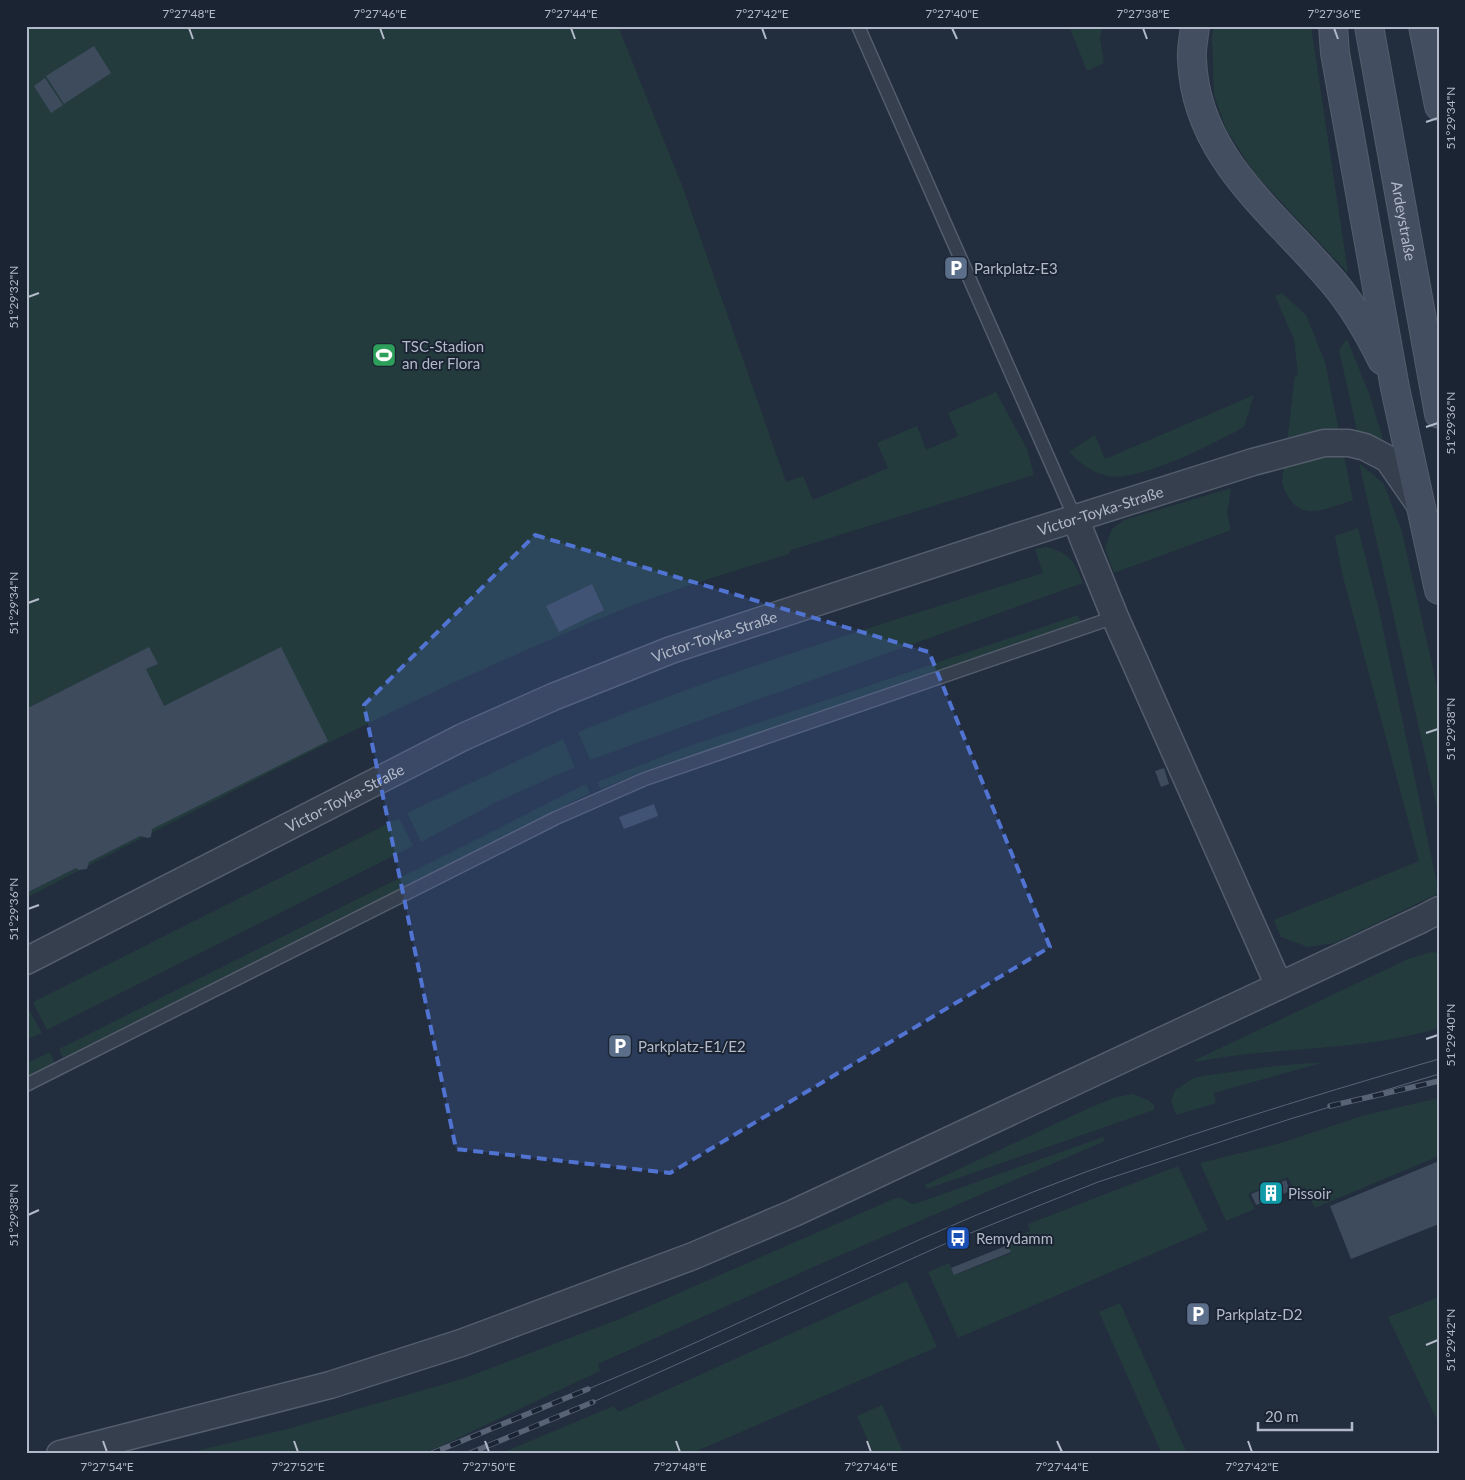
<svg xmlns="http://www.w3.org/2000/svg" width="1465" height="1480" viewBox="0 0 1465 1480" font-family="Lato,sans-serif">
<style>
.green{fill:#243b3e}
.building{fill:#3e4b5d}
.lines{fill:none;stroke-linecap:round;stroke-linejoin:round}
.lane-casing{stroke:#545d6b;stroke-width:15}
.street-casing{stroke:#545d6b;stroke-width:29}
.secondary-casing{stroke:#545d6b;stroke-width:30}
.lane{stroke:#363f4d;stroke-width:12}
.street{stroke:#363f4d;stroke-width:26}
.secondary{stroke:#444e61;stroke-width:28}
.tram{stroke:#586375;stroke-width:1}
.rail-casing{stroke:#586375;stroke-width:5.5}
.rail{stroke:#1b2432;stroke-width:4;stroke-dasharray:11;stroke-linecap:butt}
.marked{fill:#5174d3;fill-opacity:0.2;stroke:#5174d3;stroke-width:4;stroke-dasharray:10 6;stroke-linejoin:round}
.ticks{fill:none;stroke:#b2bac9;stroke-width:2}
.labels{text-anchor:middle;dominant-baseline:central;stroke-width:4;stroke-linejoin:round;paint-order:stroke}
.street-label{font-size:15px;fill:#b2bac9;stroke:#1b2432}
.poi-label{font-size:15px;fill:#b2bac9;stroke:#1b2432;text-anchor:start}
.neatline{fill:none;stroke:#b2bac9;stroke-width:2}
.ticks-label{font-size:12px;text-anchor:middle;fill:#b2bac9}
</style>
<rect width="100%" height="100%" fill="#222d3d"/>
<g class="green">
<path d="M26,26h592l65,162 103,294 17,-6 10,24 75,-32 -11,-25 40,-17 9,24 32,-14 -10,-23 48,-21 31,57 7,26 -243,75 -2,4c-58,18 -119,36 -175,59 -202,82 -394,185 -588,285z"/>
<path d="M1069,26h34l-3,12 4,25 -17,8z"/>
<path d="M1214,26h97l37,247 -93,-99 -29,-45 -12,-34 -2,-59z"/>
<path d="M1282,293l24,22 19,47 28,138c-33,11 -57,24 -71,-17l13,-108 3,1 -4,-37 -19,-43z"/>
<path d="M1347,339l23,57 13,43 -2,2 -24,-10 -18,-81z"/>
<path d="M1254,395l-10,32c-29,16 -104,55 -136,49 -16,-3 -28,-13 -39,-24l26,-17 10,24z"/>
<path d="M1359,463l25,21 18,48 37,163v122z"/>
<path d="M1231,488l-4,26 4,16 -117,43 -9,-25 7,-19 12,-9z"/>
<path d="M1358,528l21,82 60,283 -104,50 -27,4 -27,-10 -7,-17 145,-59 -76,-284 -8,-41z"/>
<path d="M1047,547c24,7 27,14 36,36l-493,177 -12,-28c151,-63 308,-109 465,-159l-8,-24z"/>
<path d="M1078,615l3,8 -435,148 -45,18 -4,-7 92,-36z"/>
<path d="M563,739l12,28 -74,33 -80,42 -14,-29z"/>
<path d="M586,784l4,9 -527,265 -4,-9z"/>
<path d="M399,818l14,28 -366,184 -14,-28z"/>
<path d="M1431,952l8,1v75c-78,24 -163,18 -243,34l-1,-2 213,-101z"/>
<path d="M26,1005l16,28 -16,7z"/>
<path d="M50,1052l5,11 -29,14v-13z"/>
<path d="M1325,1062l-111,31 2,10 -40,12 -5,-14 4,-11 19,-12 8,-2 82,-11z"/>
<path d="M1132,1094l16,6 6,5v5l-227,79 -2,-4 164,-77 27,-11z"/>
<path d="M1439,1098v58l-124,52 -10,-21 -11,4 -6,-14 -40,17 7,15 -29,12 -26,-58 81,-20 84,-28z"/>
<path d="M1103,1137l2,4 -287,124 -220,99 2,7 -161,76 -20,7h-235l103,-25 175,-50 160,-61 276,-121 15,7 13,-4z"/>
<path d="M1178,1166l30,64 -250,108 -30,-66 21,-9 6,12 56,-22 -5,-13 24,-9 -2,-7z"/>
<path d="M907,1281l30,66 -247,107h-191l115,-48 4,6z"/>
<path d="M1439,1297v127l-51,-107z"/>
<path d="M1120,1303l67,151h-25l-63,-142z"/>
<path d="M882,1405l22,49h-30l-17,-38z"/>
</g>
<g class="building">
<path d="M94,46l17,27 -47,31 -18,-28z"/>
<path d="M45,78l18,27 -12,8 -17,-27z"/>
<path d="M592,584l12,26 -45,22 -13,-26z"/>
<path d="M149,647l9,17 -12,5 18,37 117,-59 47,94 -176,88 -1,8 -4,1 -7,-2 -51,26 -2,7 -8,1 -3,-2 -50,25v-184z"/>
<path d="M1164,768l5,16 -8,3 -6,-16z"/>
<path d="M654,804l4,12 -34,13 -5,-12z"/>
<path d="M1439,1161v63l-88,35 -21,-53z"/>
<path d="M1286,1180l4,11 -34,14 -5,-11z"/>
<path d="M1008,1245l3,7 -57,23 -3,-7z"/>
</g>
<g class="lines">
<defs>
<g id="lane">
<path d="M858,26l217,492"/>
<path d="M26,1085l530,-267 89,-39 470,-162"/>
</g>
<g id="street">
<path d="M1075,518l40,99 164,369"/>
<path id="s1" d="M26,961l437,-224 90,-40 118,-47 336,-110 246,-78 71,-19h25l16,4 23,12 32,46"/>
<path d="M60,1454l270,-69 131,-42 232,-87 101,-43 628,-294 17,-9"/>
</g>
<g id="secondary">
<path d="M1195,26c-1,11 -4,23 -3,34 4,95 78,149 134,214 23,25 41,55 56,86"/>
<path d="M1333,26l2,27 60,335 44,202"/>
<path id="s2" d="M1369,26l70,388"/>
<path d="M1423,26l16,80"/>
</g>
</defs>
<use href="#lane" class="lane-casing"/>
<use href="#street" class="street-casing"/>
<use href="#secondary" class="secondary-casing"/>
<use href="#lane" class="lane"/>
<use href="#street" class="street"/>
<use href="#secondary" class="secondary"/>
<g class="tram">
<path d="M588,1389c150,-61 294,-138 445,-197 133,-52 269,-93 406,-133"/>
<path d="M593,1402l365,-164 140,-56 192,-63 149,-45"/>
</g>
<defs>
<g id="rail">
<path d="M1330,1106l109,-25"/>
<path d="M430,1454l158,-65"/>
<path d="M468,1454l125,-52"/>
</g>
</defs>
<use href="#rail" class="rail-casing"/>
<use href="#rail" class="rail"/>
</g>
<path class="marked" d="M535,535l394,117 121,295 -380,226 -214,-24 -92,-444z"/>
<path class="ticks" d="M189,28l4,11M380,28l4,11M571,28l4,11M762,28l4,11M952,28l5,11M1143,28l4,11M1334,28l4,11M1426,122l12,-4M28,297l11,-4M1426,427l12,-4M28,603l11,-4M1426,733l12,-4M28,909l11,-4M1426,1039l12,-4M28,1215l11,-5M1426,1345l12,-5M103,1441l4,11M294,1441l4,11M485,1441l4,11M676,1441l4,11M867,1441l4,11M1057,1441l5,11M1248,1441l4,11"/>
<defs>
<symbol id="parking-square" viewBox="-11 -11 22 22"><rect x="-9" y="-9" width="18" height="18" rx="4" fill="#5c6f8a" stroke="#1b2432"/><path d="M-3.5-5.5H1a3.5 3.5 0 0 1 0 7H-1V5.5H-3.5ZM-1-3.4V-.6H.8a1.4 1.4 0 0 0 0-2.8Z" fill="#fff"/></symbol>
<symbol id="stadium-square" viewBox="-11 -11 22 22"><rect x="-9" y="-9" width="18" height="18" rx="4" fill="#2e9e5b" stroke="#1b2432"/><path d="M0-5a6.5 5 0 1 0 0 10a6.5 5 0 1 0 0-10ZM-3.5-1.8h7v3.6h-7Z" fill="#fff"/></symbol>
<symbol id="building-square" viewBox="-11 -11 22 22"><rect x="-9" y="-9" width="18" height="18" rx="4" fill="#0f9aa8" stroke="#1b2432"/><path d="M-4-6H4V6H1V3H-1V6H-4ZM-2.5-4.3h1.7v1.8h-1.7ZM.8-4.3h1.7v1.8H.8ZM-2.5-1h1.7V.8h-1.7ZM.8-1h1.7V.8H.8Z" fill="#fff"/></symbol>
<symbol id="bus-square" viewBox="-11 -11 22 22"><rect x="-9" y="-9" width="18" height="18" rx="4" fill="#1a4fb4" stroke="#1b2432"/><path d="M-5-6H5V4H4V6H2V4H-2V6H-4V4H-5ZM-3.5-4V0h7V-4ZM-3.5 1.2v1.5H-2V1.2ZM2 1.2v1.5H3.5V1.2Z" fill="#fff"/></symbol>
</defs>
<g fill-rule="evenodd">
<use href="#parking-square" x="942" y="254" width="28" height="28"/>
<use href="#stadium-square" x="370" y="341" width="28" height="28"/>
<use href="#parking-square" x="606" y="1032" width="28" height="28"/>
<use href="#building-square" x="1257" y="1179" width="28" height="28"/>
<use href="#bus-square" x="944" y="1224" width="28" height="28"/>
<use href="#parking-square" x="1184" y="1300" width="28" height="28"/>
</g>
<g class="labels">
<g class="street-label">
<text stroke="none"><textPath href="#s2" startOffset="198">Ardeystraße</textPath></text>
<text stroke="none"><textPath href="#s1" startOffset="1168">Victor-Toyka-Straße</textPath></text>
<text stroke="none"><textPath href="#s1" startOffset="762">Victor-Toyka-Straße</textPath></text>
<text stroke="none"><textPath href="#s1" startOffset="358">Victor-Toyka-Straße</textPath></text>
</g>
<g class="poi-label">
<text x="974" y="268">Parkplatz-E3</text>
<text x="402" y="346">TSC-Stadion<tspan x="402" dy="17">an der Flora</tspan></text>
<text x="638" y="1046">Parkplatz-E1/E2</text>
<text x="1288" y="1193">Pissoir</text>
<text x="976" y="1238">Remydamm</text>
<text x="1216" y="1314">Parkplatz-D2</text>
</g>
</g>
<rect width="1465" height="1480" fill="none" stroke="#1b2432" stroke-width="55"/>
<path d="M1258 1422v8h94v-8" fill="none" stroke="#b2bac9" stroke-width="2.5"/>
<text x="1265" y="1422" font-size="15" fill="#b2bac9" stroke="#1b2432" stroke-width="4" paint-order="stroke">20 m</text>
<rect x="28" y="28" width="1410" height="1424" class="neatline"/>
<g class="ticks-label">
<text x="189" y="18">7°27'48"E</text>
<text x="380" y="18">7°27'46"E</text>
<text x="571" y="18">7°27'44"E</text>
<text x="762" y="18">7°27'42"E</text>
<text x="952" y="18">7°27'40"E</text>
<text x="1143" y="18">7°27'38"E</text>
<text x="1334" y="18">7°27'36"E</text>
<text transform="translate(1451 118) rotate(-90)" y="4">51°29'34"N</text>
<text transform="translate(14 297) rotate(-90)" y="4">51°29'32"N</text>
<text transform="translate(1451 423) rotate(-90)" y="4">51°29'36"N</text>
<text transform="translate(14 603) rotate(-90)" y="4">51°29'34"N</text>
<text transform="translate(1451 729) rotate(-90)" y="4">51°29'38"N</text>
<text transform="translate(14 909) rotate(-90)" y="4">51°29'36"N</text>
<text transform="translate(1451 1035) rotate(-90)" y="4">51°29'40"N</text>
<text transform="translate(14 1215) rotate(-90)" y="4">51°29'38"N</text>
<text transform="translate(1451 1340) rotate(-90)" y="4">51°29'42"N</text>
<text x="107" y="1471">7°27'54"E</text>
<text x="298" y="1471">7°27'52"E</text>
<text x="489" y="1471">7°27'50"E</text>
<text x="680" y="1471">7°27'48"E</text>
<text x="871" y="1471">7°27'46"E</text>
<text x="1062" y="1471">7°27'44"E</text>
<text x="1252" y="1471">7°27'42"E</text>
</g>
</svg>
